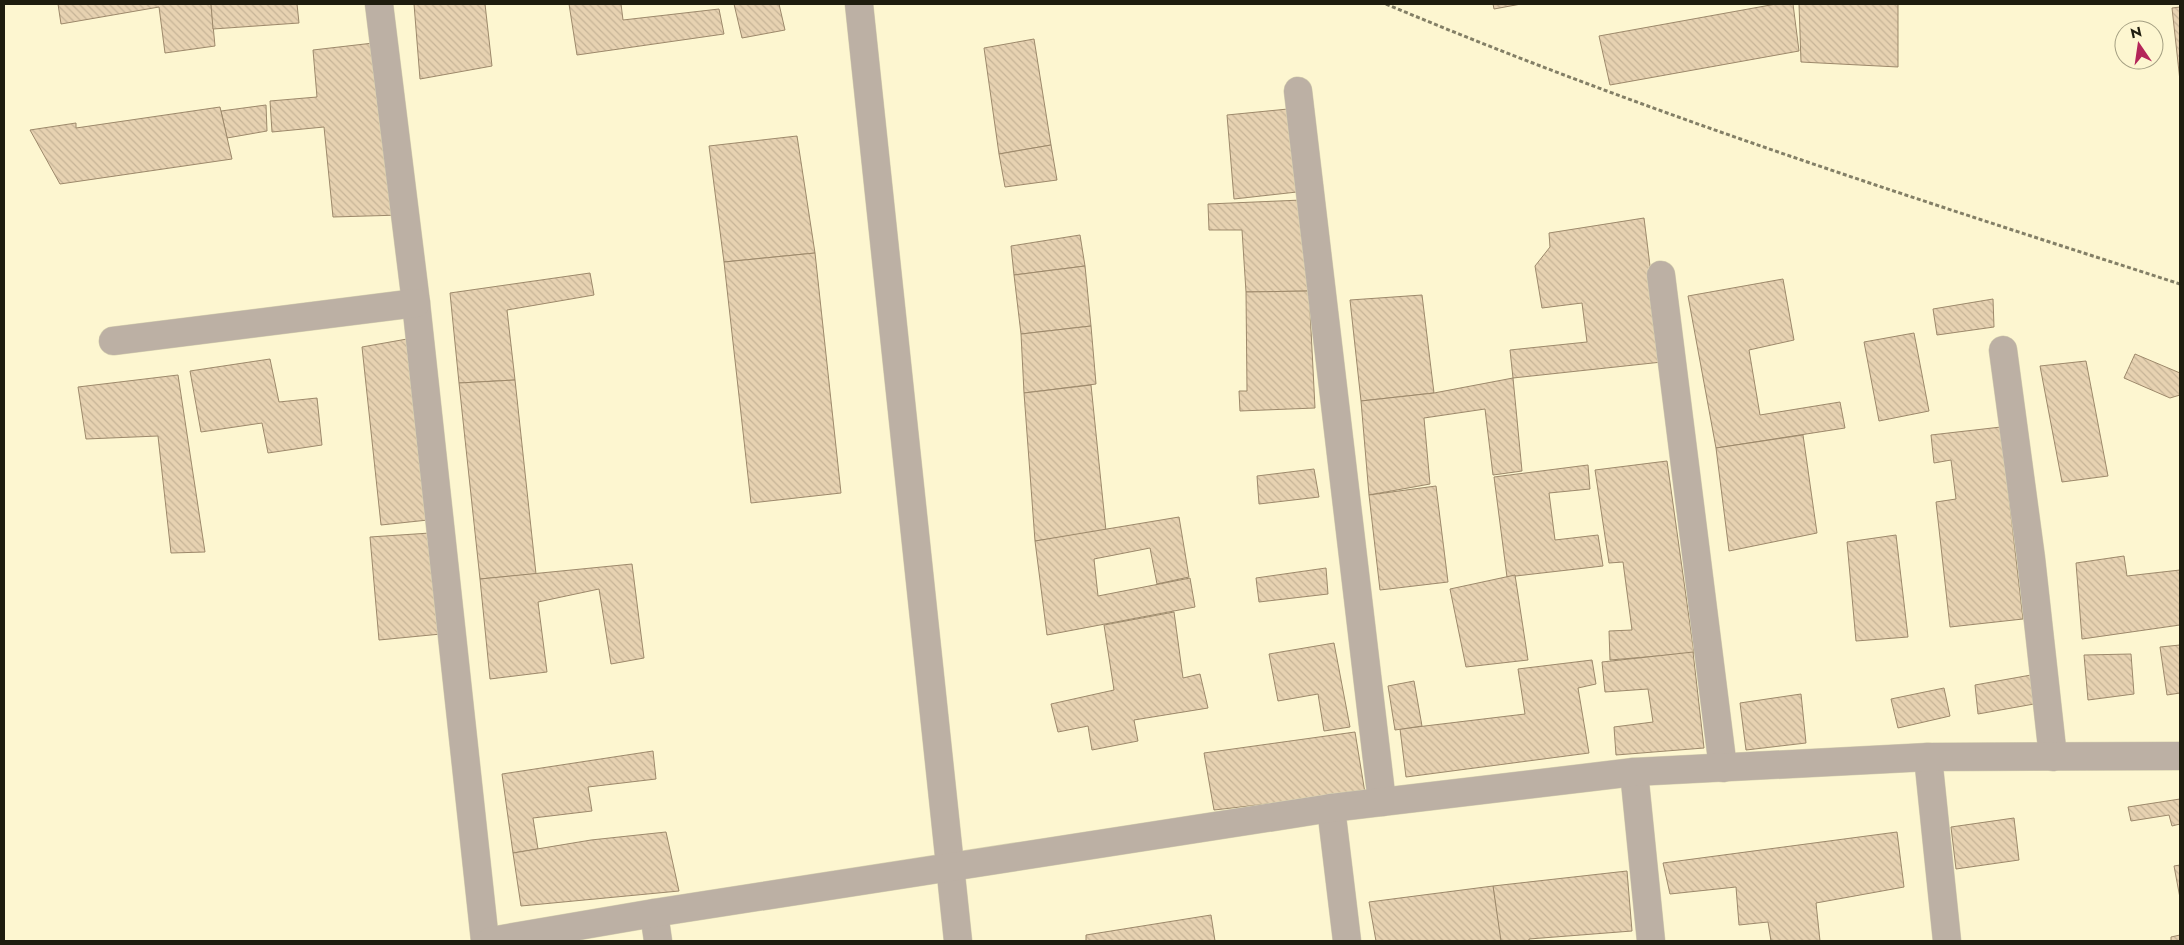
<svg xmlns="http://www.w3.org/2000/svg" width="2184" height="945" viewBox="0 0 2184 945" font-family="Jost,sans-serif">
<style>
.building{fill:url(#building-back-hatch);stroke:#9d896b}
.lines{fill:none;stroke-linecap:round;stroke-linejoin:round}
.minor-casing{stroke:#d9d3b1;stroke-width:29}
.path{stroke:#837f66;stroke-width:3;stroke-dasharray:4 2.5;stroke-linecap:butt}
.minor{stroke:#bcb0a4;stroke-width:28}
</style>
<defs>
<pattern id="building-back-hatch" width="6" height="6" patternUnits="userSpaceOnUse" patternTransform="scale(1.25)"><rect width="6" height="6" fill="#e7d2b1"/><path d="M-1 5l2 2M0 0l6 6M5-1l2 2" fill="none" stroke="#c6b497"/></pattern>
</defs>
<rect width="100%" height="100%" fill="#fdf6d0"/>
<g class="building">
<path d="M58,4h153l4,42 -50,7 -6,-46 -98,17z"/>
<path d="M211,4h86l2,19 -86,6z"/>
<path d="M414,4h71l7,62 -72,13z"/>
<path d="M569,4h52l2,16 96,-11 5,25 -147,21z"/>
<path d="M734,4h45l6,26 -43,8z"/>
<path d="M1493,4h28l-27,5z"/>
<path d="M1776,4h17l6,47 -189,34 -11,-49z"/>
<path d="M1799,4h99v63l-97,-5z"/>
<path d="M2180,7v74l-8,-73z"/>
<path d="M1034,39l17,106 -52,9 -15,-106z"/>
<path d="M382,42l19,173 -68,2 -9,-90 -52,5 -2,-31 47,-4 -4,-47z"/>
<path d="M266,105l1,26 -40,7 -6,-27z"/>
<path d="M220,107l12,52 -172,25 -30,-54 46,-7v5z"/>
<path d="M1288,109l9,83 -63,7 -7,-84z"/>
<path d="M797,136l18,117 -91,9 -15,-116z"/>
<path d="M1051,145l6,35 -52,7 -6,-33z"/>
<path d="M1302,200l7,91 -63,1 -4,-62h-33l-1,-26z"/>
<path d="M1644,218l18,144 -149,16 -3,-28 77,-8 -5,-39 -40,5 -7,-42 15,-19 -1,-14z"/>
<path d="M1080,235l5,31 -71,9 -3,-29z"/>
<path d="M815,253l26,240 -90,10 -27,-241z"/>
<path d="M1085,266l6,60 -70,8 -7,-59z"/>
<path d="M590,273l4,22 -87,15 8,70 -56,3 -9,-90z"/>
<path d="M1783,279l11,61 -45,10 11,65 80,-13 5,26 -129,20 -28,-152z"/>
<path d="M1309,291l6,117 -75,3 -1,-20h8l-1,-99z"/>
<path d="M1422,295l12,98 -73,8 -11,-101z"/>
<path d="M1993,299l1,28 -57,8 -4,-26z"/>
<path d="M1091,326l5,58 -72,9 -3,-59z"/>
<path d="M1914,333l15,78 -50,10 -15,-79z"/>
<path d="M407,339l21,181 -47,5 -19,-178z"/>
<path d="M2135,354l45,19v22l-10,3 -46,-20z"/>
<path d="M270,359l9,43 38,-4 5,47 -54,8 -6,-30 -61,9 -11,-61z"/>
<path d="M2086,361l22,115 -46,6 -22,-116z"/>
<path d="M178,375l27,177 -34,1 -13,-117 -72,3 -8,-52z"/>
<path d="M1513,378l9,93 -29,4 -8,-66 -61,9 6,66 -61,11 -8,-94 73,-8z"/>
<path d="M515,380l21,194 -56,5 -21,-196z"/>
<path d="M1091,385l15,146 -71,10 -11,-148z"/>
<path d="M2001,427l22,192 -73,8 -14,-125 20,-3 -5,-39 -17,3 -3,-28z"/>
<path d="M1803,435l14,98 -88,18 -13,-103z"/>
<path d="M1667,461l27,192 -84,7 -1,-29 23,-1 -9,-68 -14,1 -14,-93z"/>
<path d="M1588,465l2,24 -41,4 6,47 43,-5 5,31 -96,11 -13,-100z"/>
<path d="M1314,469l5,28 -60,7 -2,-28z"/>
<path d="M1436,486l12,96 -68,8 -11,-95z"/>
<path d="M1179,517l10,60 -32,7 -7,-36 -56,11 4,37 92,-18 5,29 -148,28 -12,-94z"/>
<path d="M430,533l11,101 -62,6 -9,-103z"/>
<path d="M1896,535l12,102 -52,4 -9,-99z"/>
<path d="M2124,556l3,20 53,-6v55l-98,14 -6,-76z"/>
<path d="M632,564l12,94 -33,6 -12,-75 -61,13 9,70 -57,7 -10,-100z"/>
<path d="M1326,568l2,26 -69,8 -3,-24z"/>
<path d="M1515,575l13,85 -62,7 -16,-78z"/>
<path d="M1174,612l9,66 17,-4 8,34 -74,12 4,21 -46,9 -4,-24 -30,6 -7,-28 63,-14 -10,-65z"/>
<path d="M1334,643l16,84 -26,4 -6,-37 -40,7 -9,-47z"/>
<path d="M2180,645v48l-13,2 -7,-48z"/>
<path d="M1693,652l11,96 -88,7 -2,-28 39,-5 -5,-33 -43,3 -3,-30z"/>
<path d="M2131,654l3,40 -46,6 -4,-45z"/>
<path d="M1592,660l4,24 -18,4 11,65 -183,24 -6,-48 125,-15 -7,-45z"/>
<path d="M2031,675l3,29 -56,10 -3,-29z"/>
<path d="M1414,681l8,45 -27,4 -7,-44z"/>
<path d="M1944,688l6,28 -52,12 -7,-29z"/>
<path d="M1801,694l5,49 -60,7 -6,-47z"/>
<path d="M1355,732l10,61 -151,17 -10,-57z"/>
<path d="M653,751l3,28 -68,8 4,24 -59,7 5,31 -25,4 -11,-79z"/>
<path d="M2180,799v25l-8,2 -3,-11 -38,6 -3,-14z"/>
<path d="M2014,818l5,42 -63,9 -5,-42z"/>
<path d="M666,832l13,59 -158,15 -8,-53 78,-13z"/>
<path d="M1897,832l7,55 -88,16 4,38h-49l-3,-19 -29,3 -3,-38 -66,7 -7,-31z"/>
<path d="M2180,865v33l-6,-32z"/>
<path d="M1627,871l5,60 -103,8v2h-29l-7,-55z"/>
<path d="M1493,886l8,55h-125l-7,-39z"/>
<path d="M1211,915l4,26h-129v-6z"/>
<path d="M2180,935v6h-9v-4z"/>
</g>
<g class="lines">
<defs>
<g id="minor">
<path d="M379,4l37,299 69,638"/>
<path d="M859,4l99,937"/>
<path d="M1298,91l84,711"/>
<path d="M1661,275l62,493"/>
<path d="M113,341l303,-38"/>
<path d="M2003,350l28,208 22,199"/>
<path d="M1928,757l19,184"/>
<path d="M1634,772l17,169"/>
<path d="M1331,808l16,133"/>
<path d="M654,913l4,28"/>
<path d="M491,941l163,-28 677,-105 303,-36 294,-15 252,-1"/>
</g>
</defs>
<use href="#minor" class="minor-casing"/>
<path class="path" d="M1386,4c259,109 527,194 794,280"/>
<use href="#minor" class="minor"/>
</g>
<rect width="2184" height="945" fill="none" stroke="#1e1c0e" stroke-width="10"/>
<g transform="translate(2139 45) rotate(347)"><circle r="24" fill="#fdf6d0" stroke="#a49f82"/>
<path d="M0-4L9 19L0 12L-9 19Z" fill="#b42559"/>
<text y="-8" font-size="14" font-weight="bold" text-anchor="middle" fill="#1e1c0e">N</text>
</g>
</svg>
